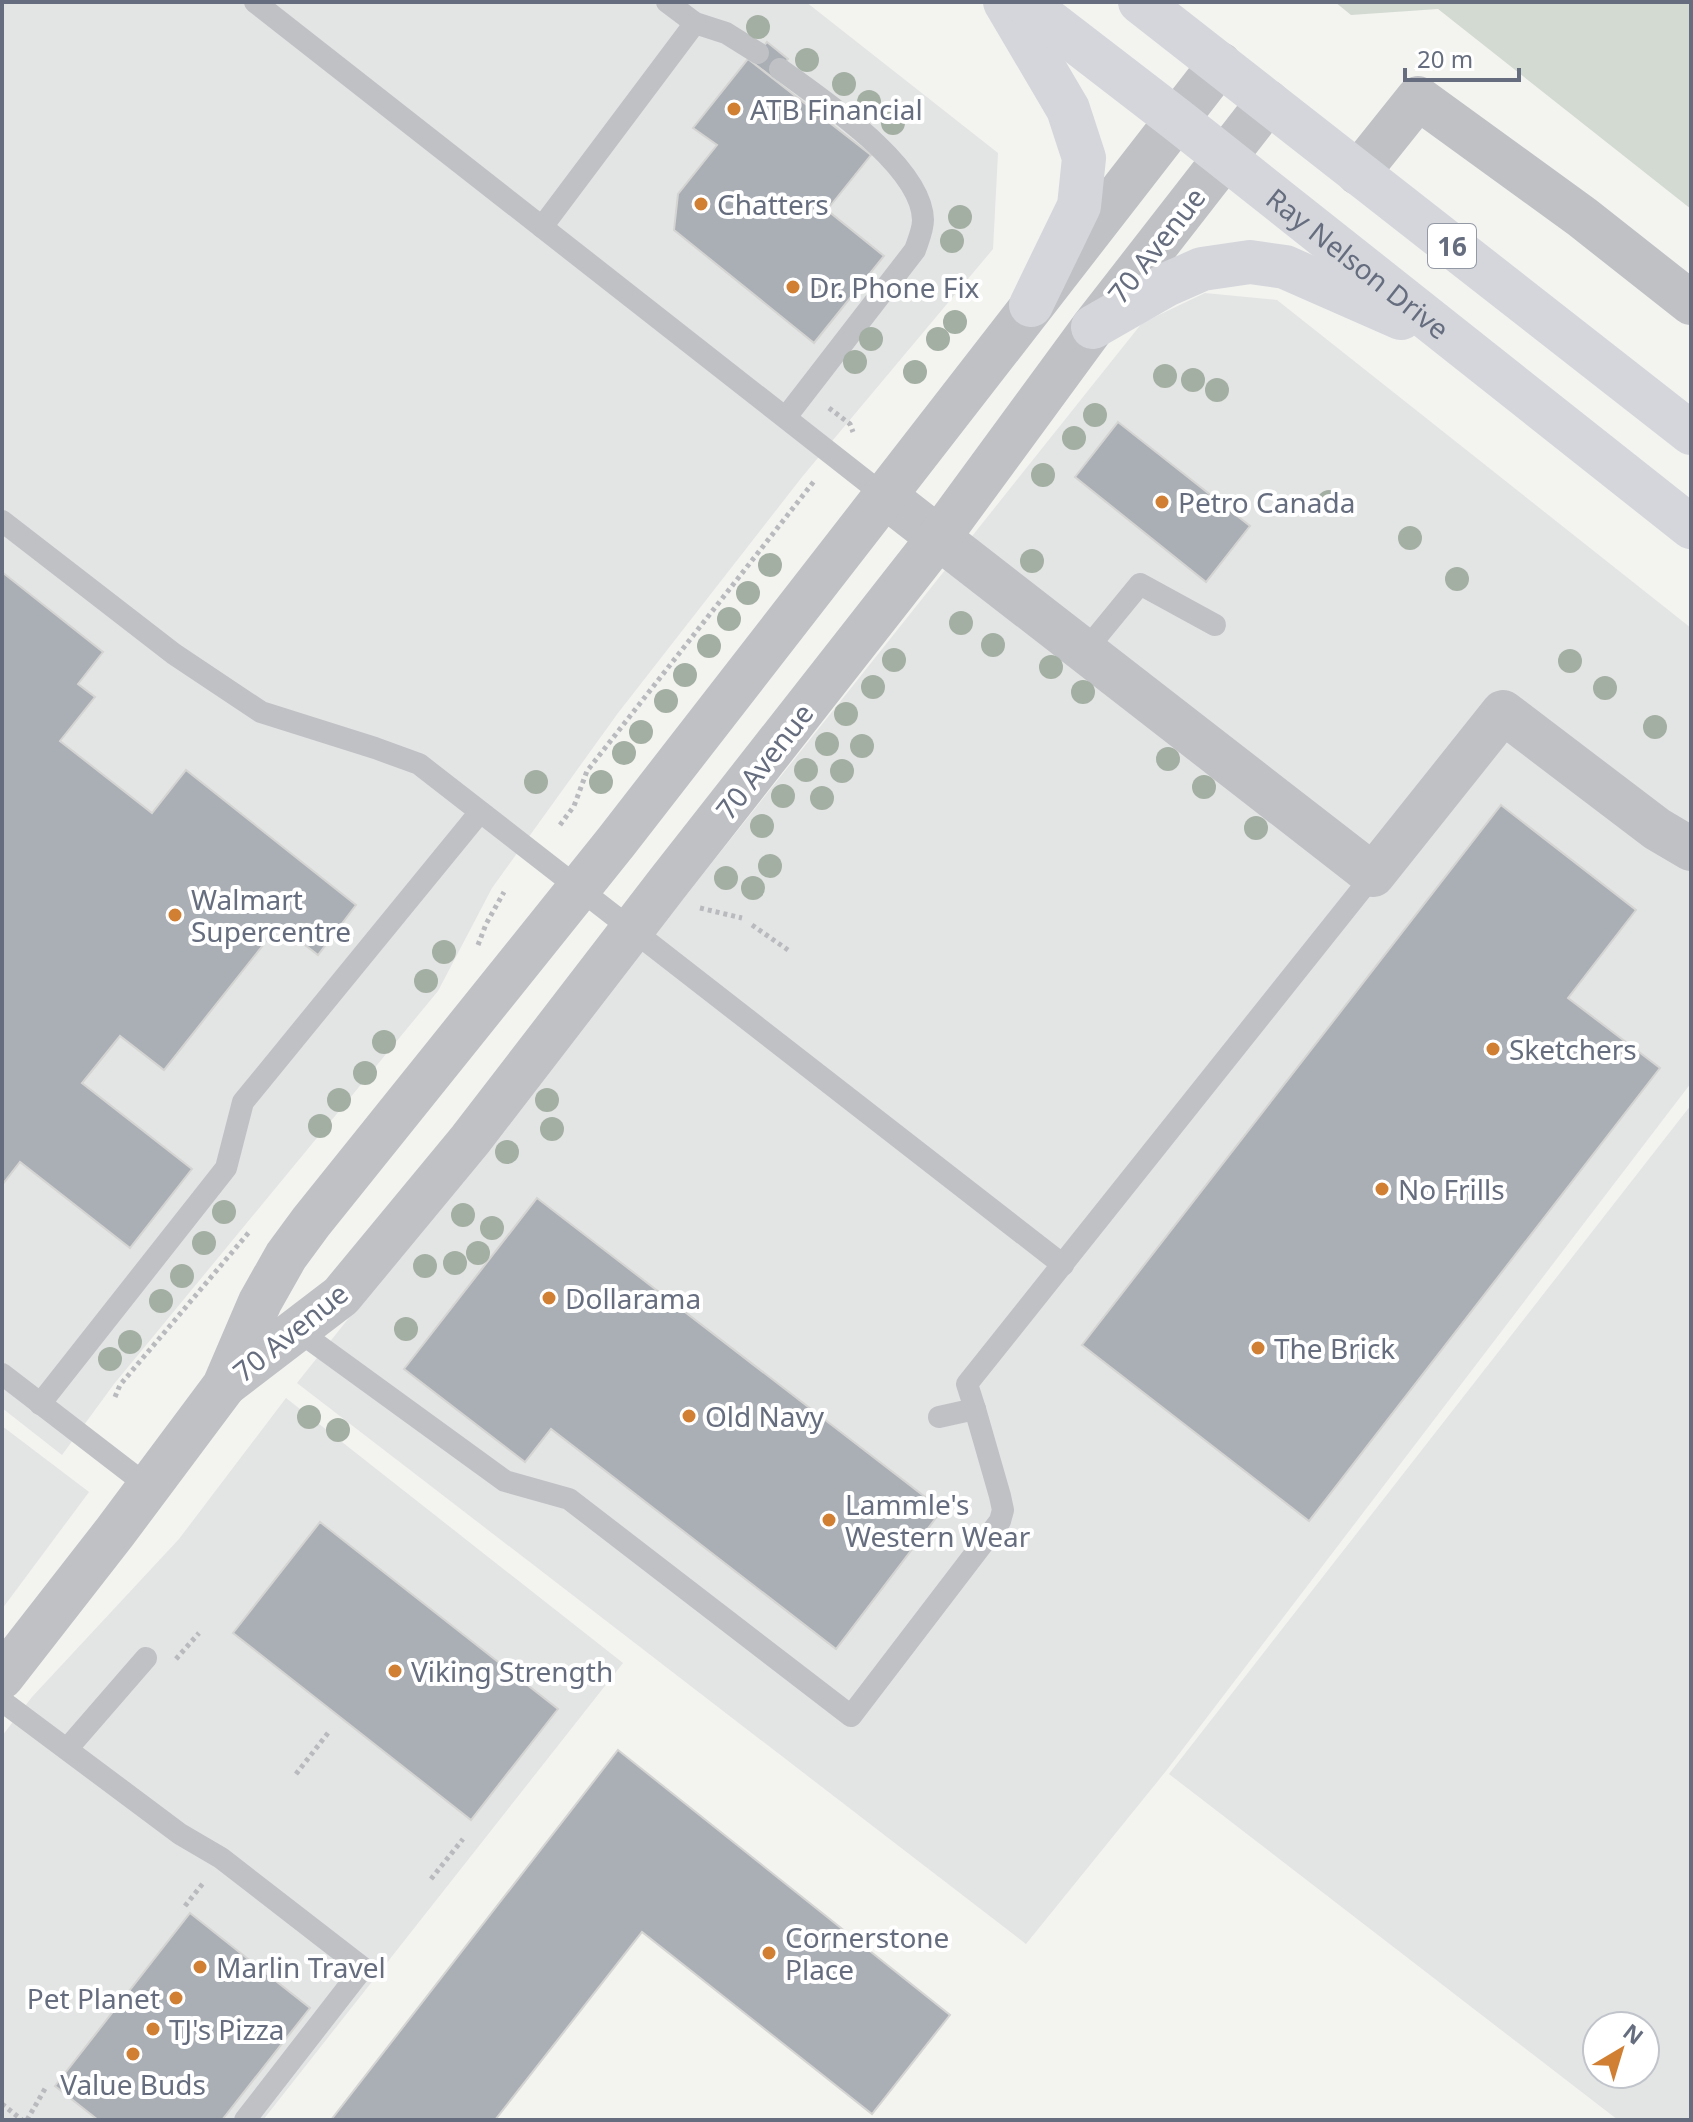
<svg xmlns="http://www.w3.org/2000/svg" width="1693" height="2122" viewBox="0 0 1693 2122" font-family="'Noto Sans',sans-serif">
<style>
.built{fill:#e3e4e4;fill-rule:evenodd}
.green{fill:#d3dad2}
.building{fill:#aaaeb5;stroke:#d4d5d3;stroke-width:2}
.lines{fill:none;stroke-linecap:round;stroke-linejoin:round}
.path{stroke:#b9babd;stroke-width:5;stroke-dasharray:4 4;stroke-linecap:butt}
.service{stroke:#bfc1c5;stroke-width:22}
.minor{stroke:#bfc1c5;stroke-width:44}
.tertiary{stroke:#bfc1c5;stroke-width:44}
.trunk{stroke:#d4d6db;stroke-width:44}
.tree{fill:#a4afa3}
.poi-dot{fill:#d17f32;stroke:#fff;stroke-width:3}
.labels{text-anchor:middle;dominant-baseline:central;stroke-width:8;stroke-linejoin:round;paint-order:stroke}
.shield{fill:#fff;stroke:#9399a5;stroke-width:2}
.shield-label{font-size:26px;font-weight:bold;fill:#656d7e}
.poi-label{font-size:28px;fill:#656d7e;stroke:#fff;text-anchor:start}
.street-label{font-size:28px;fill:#656d7e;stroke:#fff}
</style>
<rect width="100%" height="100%" fill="#f3f4f0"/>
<g class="built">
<path d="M2,2h804l192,151 -5,96 -191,228 -184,236 -126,175 -54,103 -324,393 -52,71 -60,-47z"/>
<path d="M1205,293l72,7 414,328v455l-525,688 -140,173 -729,-561 845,-1060z"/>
<path d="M1691,1105v1015h-73l-449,-346zM1645,2026v48h-48v-48z"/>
<path d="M286,1398l337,265 -360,457h-261v-384l30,-39 147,-158z"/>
<path d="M2,1426l87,66 -87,117z"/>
</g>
<path class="green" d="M1335,2h356v207l-253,-200 -87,6z"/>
<g class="building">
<path d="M767,42l21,17 -15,19 -21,-16z"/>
<path d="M748,59l123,96 -44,55 57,46 -70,87 -140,-113 4,-36 39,-49 -24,-17z"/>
<path d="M1118,422l132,104 -44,56 -131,-105z"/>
<path d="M2,572l101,80 -25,32 17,13 -35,44 92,72 34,-43 170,135 -38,50 -39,-30 -115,145 -44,-34 -38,47 110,86 -62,79 -110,-86 -18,23z"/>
<path d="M1501,805l135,105 -68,88 92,70 -351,453 -227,-176z"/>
<path d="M537,1198l405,312 -106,139 -285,-220 -26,33 -121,-93z"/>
<path d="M320,1522l238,187 -87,111 -238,-187z"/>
<path d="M618,1750l332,265 -78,99 -230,-182 -147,188h-164z"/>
<path d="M190,1913l120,95 -88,112h-124l-43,-34z"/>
</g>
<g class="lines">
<g class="path">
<path d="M829,408l21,16 3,8"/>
<path d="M560,825l14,-19 13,-35 228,-291"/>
<path d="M700,908l42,10"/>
<path d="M752,925l36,25"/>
<path d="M478,945l8,-21 18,-32"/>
<path d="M115,1397l5,-12 130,-154"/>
<path d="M176,1659l23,-26"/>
<path d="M296,1774l32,-41"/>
<path d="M431,1879l32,-40"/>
<path d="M185,1906l19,-24"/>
<path d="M2,2104l20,16"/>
<path d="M27,2120l19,-33"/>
</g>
<g class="service">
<path d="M255,2l630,494"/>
<path d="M667,2l28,21 31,10 32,20"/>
<path d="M780,69c42,31 142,96 143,151 0,10 -5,21 -8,30l-129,167"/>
<path d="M542,227l153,-204"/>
<path d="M2,521l172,133 87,58 114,36 44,16 644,501"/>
<path d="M1085,651l55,-67 75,41"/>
<path d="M293,1327l212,154 64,18 282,217 149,-195 3,-11 -3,-14 -25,-87"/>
<path d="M2,1374l147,113"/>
<path d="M40,1404l186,-236 17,-66 237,-290"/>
<path d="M939,1417l36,-8 -8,-25 406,-509"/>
<path d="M2,1701l178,133 41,24 142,110 -118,152"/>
<path d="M67,1749l79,-91"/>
</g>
<g class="minor">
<path d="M1358,173l60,-75 164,119 109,86"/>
<path d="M885,496l488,379 130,-163 154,117 34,20"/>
</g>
<g class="tertiary">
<path d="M226,1384l115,-88 129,-156 197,-256 272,-347 154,-210 175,-225"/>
<path d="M2,1677l113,-145 109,-146 36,-84 26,-46 25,-34 305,-380 604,-778"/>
</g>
<g class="trunk">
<path d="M1005,2l63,107 16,49 -5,48 -48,99"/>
<path id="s1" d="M1024,2l152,117 515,408"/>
<path d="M1140,2l551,431"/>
<path d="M1093,327l75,-43 34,-15 48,-7 35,5 116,51"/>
</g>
</g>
<g class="tree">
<circle cx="758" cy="27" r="12"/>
<circle cx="807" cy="60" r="12"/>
<circle cx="844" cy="84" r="12"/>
<circle cx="869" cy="102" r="12"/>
<circle cx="893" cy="123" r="12"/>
<circle cx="960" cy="217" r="12"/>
<circle cx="952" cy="241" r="12"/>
<circle cx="955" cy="322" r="12"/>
<circle cx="871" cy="339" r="12"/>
<circle cx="938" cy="339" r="12"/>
<circle cx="855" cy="362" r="12"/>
<circle cx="915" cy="372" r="12"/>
<circle cx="1165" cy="376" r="12"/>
<circle cx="1193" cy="380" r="12"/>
<circle cx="1217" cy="390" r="12"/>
<circle cx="1095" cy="415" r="12"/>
<circle cx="1074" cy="438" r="12"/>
<circle cx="1043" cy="475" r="12"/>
<circle cx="1329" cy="502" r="12"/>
<circle cx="1410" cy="538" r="12"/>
<circle cx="1032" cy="561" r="12"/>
<circle cx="770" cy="565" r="12"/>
<circle cx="1457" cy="579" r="12"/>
<circle cx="748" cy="593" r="12"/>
<circle cx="729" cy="619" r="12"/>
<circle cx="961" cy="623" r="12"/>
<circle cx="993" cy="645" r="12"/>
<circle cx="709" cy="646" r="12"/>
<circle cx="894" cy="660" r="12"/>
<circle cx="1570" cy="661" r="12"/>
<circle cx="1051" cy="667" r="12"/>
<circle cx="685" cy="675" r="12"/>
<circle cx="873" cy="687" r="12"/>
<circle cx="1605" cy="688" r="12"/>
<circle cx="1083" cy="692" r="12"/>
<circle cx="666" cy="701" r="12"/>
<circle cx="846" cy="714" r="12"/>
<circle cx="1655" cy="727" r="12"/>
<circle cx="641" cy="732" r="12"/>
<circle cx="827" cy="744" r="12"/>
<circle cx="862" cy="746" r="12"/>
<circle cx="624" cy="753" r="12"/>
<circle cx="1168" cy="759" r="12"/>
<circle cx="806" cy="770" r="12"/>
<circle cx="842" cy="771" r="12"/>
<circle cx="536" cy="782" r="12"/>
<circle cx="601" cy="782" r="12"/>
<circle cx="1204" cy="787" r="12"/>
<circle cx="783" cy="796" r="12"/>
<circle cx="822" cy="798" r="12"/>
<circle cx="762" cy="826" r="12"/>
<circle cx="1256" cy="828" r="12"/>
<circle cx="770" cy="866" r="12"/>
<circle cx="726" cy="878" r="12"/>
<circle cx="753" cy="888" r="12"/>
<circle cx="444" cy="952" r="12"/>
<circle cx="426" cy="981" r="12"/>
<circle cx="384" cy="1042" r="12"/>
<circle cx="365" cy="1073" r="12"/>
<circle cx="339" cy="1100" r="12"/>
<circle cx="547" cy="1100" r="12"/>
<circle cx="320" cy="1126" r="12"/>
<circle cx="552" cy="1129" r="12"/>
<circle cx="507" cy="1152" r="12"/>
<circle cx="224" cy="1212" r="12"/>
<circle cx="463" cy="1215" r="12"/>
<circle cx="492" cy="1228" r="12"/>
<circle cx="204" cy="1243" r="12"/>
<circle cx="478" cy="1253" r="12"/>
<circle cx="455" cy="1263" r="12"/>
<circle cx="425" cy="1266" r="12"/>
<circle cx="182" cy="1276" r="12"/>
<circle cx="161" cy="1301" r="12"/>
<circle cx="406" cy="1329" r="12"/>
<circle cx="130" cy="1342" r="12"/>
<circle cx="110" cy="1359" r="12"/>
<circle cx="309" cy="1417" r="12"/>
<circle cx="338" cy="1430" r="12"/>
</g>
<g class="poi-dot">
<circle cx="734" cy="109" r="8"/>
<circle cx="701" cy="204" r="8"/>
<circle cx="793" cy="287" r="8"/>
<circle cx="1162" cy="502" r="8"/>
<circle cx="175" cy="915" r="8"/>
<circle cx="1493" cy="1049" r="8"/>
<circle cx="1382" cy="1189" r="8"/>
<circle cx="549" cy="1298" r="8"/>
<circle cx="1258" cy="1348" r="8"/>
<circle cx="689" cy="1416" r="8"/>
<circle cx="829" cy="1520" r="8"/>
<circle cx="395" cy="1671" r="8"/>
<circle cx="769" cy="1953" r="8"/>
<circle cx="200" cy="1967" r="8"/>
<circle cx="176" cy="1998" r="8"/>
<circle cx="153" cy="2029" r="8"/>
<circle cx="133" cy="2054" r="8"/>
</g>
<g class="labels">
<rect class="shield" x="1428" y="224" width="48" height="44" rx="6"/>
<g class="shield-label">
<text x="1452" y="246">16</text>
</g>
<g class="poi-label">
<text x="750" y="109">ATB Financial</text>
<text x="717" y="204">Chatters</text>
<text x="809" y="287">Dr. Phone Fix</text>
<text x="1178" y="502">Petro Canada</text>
<text x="191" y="899">Walmart<tspan x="191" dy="32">Supercentre</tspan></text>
<text x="1509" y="1049">Sketchers</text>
<text x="1398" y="1189">No Frills</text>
<text x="565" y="1298">Dollarama</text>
<text x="1274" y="1348">The Brick</text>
<text x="705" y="1416">Old Navy</text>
<text x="845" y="1504">Lammle's<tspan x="845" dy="32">Western Wear</tspan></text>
<text x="411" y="1671">Viking Strength</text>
<text x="785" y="1937">Cornerstone<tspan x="785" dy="32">Place</tspan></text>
<text x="216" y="1967">Marlin Travel</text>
<text x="160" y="1998" text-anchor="end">Pet Planet</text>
<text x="169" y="2029">TJ's Pizza</text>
<text x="133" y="2084" text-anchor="middle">Value Buds</text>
</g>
<g class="street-label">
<text transform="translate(1156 245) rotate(-52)">70 Avenue</text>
<text stroke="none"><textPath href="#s1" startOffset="424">Ray Nelson Drive</textPath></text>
<text transform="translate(764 761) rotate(-52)">70 Avenue</text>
<text transform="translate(290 1332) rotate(-39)">70 Avenue</text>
</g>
</g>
<rect width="1693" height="2122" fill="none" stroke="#656d7e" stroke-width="8"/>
<g transform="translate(1621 2050) rotate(38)"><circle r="38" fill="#ffffff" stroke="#c1c5cb" stroke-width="2"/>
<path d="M0-6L14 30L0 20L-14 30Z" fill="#d17f32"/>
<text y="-12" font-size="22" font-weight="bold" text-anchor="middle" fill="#656d7e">N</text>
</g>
<path d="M1405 68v12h114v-12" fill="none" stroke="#656d7e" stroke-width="4"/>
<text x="1417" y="68" font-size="24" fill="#656d7e" stroke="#ffffff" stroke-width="6" paint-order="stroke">20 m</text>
</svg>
